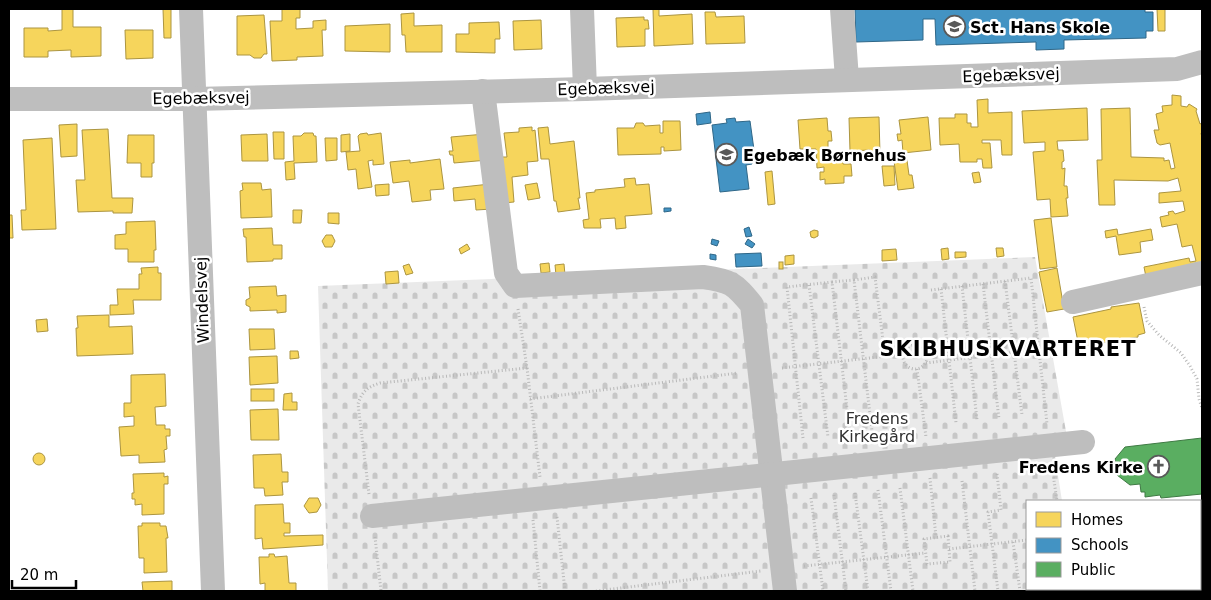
<svg xmlns="http://www.w3.org/2000/svg" width="1211" height="600" viewBox="0 0 1211 600" font-family="'DejaVu Sans',sans-serif">
<style>
.cemetery{fill:url(#cemetery-stones)}
.homes{fill:#f6d55c;stroke:#ac9540}
.schools{fill:#4393c3;stroke:#2f6788}
.public{fill:#5aae61;stroke:#3f7a44}
.lines{fill:none;stroke-linecap:round;stroke-linejoin:round}
.path{stroke:#b8b8b8;stroke-width:3;stroke-dasharray:1 2.5;stroke-linecap:butt}
.minor{stroke:#bebebe;stroke-width:24}
.labels{text-anchor:middle;dominant-baseline:central;stroke-width:5;stroke-linejoin:round;paint-order:stroke}
.poi-label{font-size:16px;font-weight:bold;fill:#000;stroke:#fff;text-anchor:start}
.street-label{font-size:16px;fill:#000;stroke:#fff}
.park-label{font-size:16px;fill:#303030;stroke:#fff}
.district-label{font-size:21px;font-weight:bold;letter-spacing:1px;fill:#000;stroke:#fff}
</style>
<defs>
<pattern id="cemetery-stones" width="16" height="16" patternUnits="userSpaceOnUse" patternTransform="scale(1.25)"><rect width="16" height="16" fill="#eaeaea"/><path d="M2 7V4a2 2 0 0 1 4 0v3zM10 15v-3a2 2 0 0 1 4 0v3z" fill="#c7c7c7"/></pattern>
</defs>
<rect width="100%" height="100%" fill="#fff"/>
<path class="cemetery" d="M1035,257l35,197 -15,2 7,45h-35v88h47l1,2h-747l-10,-305z"/>
<g class="homes">
<path d="M62,9h11v18h28v29l-30,1v-7l-23,1v6h-24v-29h24v3l14,-1z"/>
<path d="M163,9h8v29h-7z"/>
<path d="M282,9h18v9h-4v11l17,-1v-7l13,-1v10h-4l1,26 -26,1v3l-25,1 -2,-40h12z"/>
<path d="M653,9h6v7l33,-2 1,30 -39,2z"/>
<path d="M1157,9h8v22h-7z"/>
<path d="M705,12h10l1,5 28,-1 1,27 -39,1z"/>
<path d="M414,13v13l28,-1v27h-36l-1,-17h-3l-1,-21z"/>
<path d="M264,15l3,39h-3l-3,4h-7l-4,-3h-13v-39z"/>
<path d="M644,17v3h4l1,9h-4v17l-28,1 -1,-29z"/>
<path d="M541,20l1,29 -28,1 -1,-29z"/>
<path d="M499,22l1,17h-5v14l-39,-1v-18h13v-11z"/>
<path d="M390,24v28l-45,-1v-25z"/>
<path d="M125,30h28v28l-27,1z"/>
<path d="M1172,95l9,1v10l6,1 2,-3 8,5 -1,2 4,13 2,-1v9l-1,1 1,5v127l-56,12 -2,-10 45,-9 1,4 6,-1 -4,-16 -10,2 -5,-23 -15,3 -2,-10 9,-2 -1,-3 5,-1 2,3 10,-3 -2,-10 -24,2v-10l22,-2 -3,-13 -10,3 -54,-1 1,25h-16l-2,-45h5l-1,-51 29,-1 1,49 33,1v3l5,-1 2,9 4,-1 -5,-25 -10,2 -3,-2 -3,-13h5l-3,-16 7,-2 -1,-6 10,-1z"/>
<path d="M988,99v14l24,-1v43h-10l-1,-15h-19v3h8l2,25h-9l-1,-9h-5v3h-17l-1,-18 -19,1 -1,-27h16v-4h12v9h4v4h7l-1,-27z"/>
<path d="M1087,108l1,32 -31,1 1,9h5l1,11 -2,1v7l3,-1 -1,18h3l1,12h-2l2,18 -17,1 -1,-18 -13,1 -4,-48 12,-1v-9l-21,1 -2,-32z"/>
<path d="M879,117l1,37 -10,1v-5l-20,1 -1,-33z"/>
<path d="M928,117l3,33 -28,3 -1,-13 -4,1 -1,-7h4l-2,-14z"/>
<path d="M827,118l1,13h3l1,10h-4v20h15v3h8l1,12h-8v7l-19,1v-5l-5,1v-8h4v-5l-7,1 -1,-19h-16l-2,-29z"/>
<path d="M663,121h17l1,29 -17,1v-4h-3v7l-43,1 -1,-27h17l2,-5h7l2,3 15,-1v8h3z"/>
<path d="M77,124v32l-16,1 -2,-32z"/>
<path d="M532,127v4l3,-1 3,31 -11,1 1,13 -16,2 2,25 -10,1 -4,-46h7l-3,-24 15,-1v-4z"/>
<path d="M548,127l2,17 24,-3 6,57h-2l2,11 -22,3 -2,-11h-2l-5,-42h-8l-3,-31z"/>
<path d="M108,129l4,69h21l-1,15h-19v-2l-35,1 -2,-32h9l-3,-50z"/>
<path d="M273,132h11v27h-10z"/>
<path d="M304,133h9l1,3h2l1,26 -23,1 1,16 -9,1 -1,-18 9,-1 -1,-25h8z"/>
<path d="M367,133l1,2 13,-2 3,31 -11,1v-5l-5,1 4,26 -14,2 -2,-20 -8,1 -2,-18 14,-1 -2,-15 2,-2z"/>
<path d="M267,134l1,27h-26l-1,-26z"/>
<path d="M350,134v17l-9,1v-17z"/>
<path d="M485,134l3,26 -34,3 -1,-8h-3l-1,-4h4l-2,-14z"/>
<path d="M128,135h26v28h-2v14h-11v-14h-14z"/>
<path d="M52,138l4,91 -34,1 -1,-20h5l-3,-70z"/>
<path d="M325,138h12v22l-11,1z"/>
<path d="M906,153l3,22h3l2,13 -16,2 -5,-36z"/>
<path d="M440,159l4,30 -14,1 1,10 -19,2 -3,-21 -16,2 -3,-21 20,-2v3z"/>
<path d="M882,166h12l1,19 -11,1z"/>
<path d="M772,171l3,33 -7,1 -3,-33z"/>
<path d="M979,172l2,10 -7,1 -2,-10z"/>
<path d="M635,178l1,7 13,-1 3,30 -27,2 1,12 -10,1 -1,-11 -15,1 1,9h-17l-1,-8 6,-1 -3,-26 9,-1v-2l30,-3 -1,-8z"/>
<path d="M242,183h19l1,7 9,-1 1,28 -31,1 -1,-27 3,-1z"/>
<path d="M537,183l3,15 -12,2 -3,-15z"/>
<path d="M389,184v11l-13,1 -1,-11z"/>
<path d="M490,184l2,25 -16,1 -1,-11 -21,2 -1,-13z"/>
<path d="M293,210h9l-1,13h-8z"/>
<path d="M328,213h11v11l-11,-1z"/>
<path d="M9,215h3l1,23h-4z"/>
<path d="M1051,218l6,49 -17,2 -6,-49z"/>
<path d="M155,221l1,29h-2v12h-26v-13h-13v-14l11,-1v-12z"/>
<path d="M272,228l1,17h9v14h-9v2l-26,1 -1,-25h-2l-1,-8z"/>
<path d="M1117,229l1,6 33,-6 2,11 -13,2 1,10 -22,3 -3,-19 -10,2 -1,-7z"/>
<path d="M814,230l4,1v5l-4,2 -3,-1 -1,-5z"/>
<path d="M326,235h6l3,6 -3,6h-7l-3,-6z"/>
<path d="M467,244l3,5 -9,5 -2,-5z"/>
<path d="M948,248l1,11 -7,1 -1,-11z"/>
<path d="M996,248h7l1,8 -7,1z"/>
<path d="M896,249l1,11 -15,1v-11z"/>
<path d="M955,252h11v5l-11,1z"/>
<path d="M794,255v9l-9,1v-9z"/>
<rect x="779" y="262" width="4" height="7"/>
<path d="M549,263l1,9 -9,1 -1,-9z"/>
<path d="M409,264l4,9 -7,2 -3,-9z"/>
<path d="M564,264l1,11h-9l-1,-10z"/>
<path d="M158,267v6h3v27h-28l1,14 -24,1v-10h8l-1,-16h22v-15h3l-1,-6z"/>
<path d="M1057,268l7,41 -17,3 -8,-40z"/>
<path d="M398,271l1,12 -13,1 -1,-12z"/>
<path d="M276,286l1,10 9,-1v17l-9,1v-3l-27,1v-4l-4,-2v-5l4,-2 -1,-11z"/>
<path d="M1139,303l6,30 -7,2v2l-59,10 -6,-30 38,-8v-2z"/>
<path d="M109,315v12l23,-1 1,28 -56,2 -1,-28h2l-1,-12z"/>
<path d="M47,319l1,12 -11,1 -1,-12z"/>
<path d="M249,329h25l1,20 -25,1z"/>
<path d="M290,351h8l1,7 -9,1z"/>
<path d="M277,356l1,27 -28,2 -1,-28z"/>
<path d="M165,374l1,32 -11,1 1,18h9v4h5v7h-4l1,13 -3,1 1,12 -26,1v-8l-18,1 -2,-29 15,-1v-10l-10,1v-14h7v-28z"/>
<rect x="251" y="389" width="23" height="12"/>
<path d="M292,393v9h5v8h-14l1,-16z"/>
<path d="M278,409l1,31h-28l-1,-30z"/>
<circle cx="39" cy="459" r="6"/>
<path d="M281,454l1,18h6v10h-6l1,13 -18,1 -1,-8h-10l-1,-33z"/>
<path d="M164,473v4l4,-1v8h-4v30l-22,1v-11l-7,1v-6h-3v-6h2l-1,-19z"/>
<path d="M309,498h9l3,7 -4,7 -8,1 -5,-7z"/>
<path d="M283,504l1,19h6v10h-6v3l39,-1v10l-60,4 -1,-11 -7,1v-34z"/>
<path d="M142,523h18v3h6l2,12h-2l1,34 -23,1v-15h-5l-1,-32h4z"/>
<path d="M269,554h5l1,3 12,-1 2,27h7v8h-31v-8l-5,1 -1,-27h10z"/>
<path d="M172,581v10h-29l-1,-9z"/>
</g>
<g class="schools">
<path d="M855,9h290v3h8v19h-7v7l-82,2v9l-28,1v-8l-100,3 -1,-26h-12v21l-67,2z"/>
<path d="M710,112l1,11 -14,2 -1,-11z"/>
<path d="M735,118l1,4 14,-1 5,36h-3v7l-6,1 3,24 -29,3 -8,-67 15,-2 -1,-4z"/>
<path d="M664,208h7v3l-7,1z"/>
<path d="M749,227l3,9 -6,1 -2,-8z"/>
<path d="M712,239l7,2 -2,5 -6,-2z"/>
<path d="M748,239l7,5 -3,4 -7,-4z"/>
<path d="M761,253l1,13 -26,1 -1,-13z"/>
<path d="M710,254l6,1v5l-6,-1z"/>
</g>
<g class="public">
<path d="M1202,438v56l-41,4 -1,-3 -15,2v-5h-4l-1,-8 -10,1 -13,-10 -2,-16 10,-12z"/>
<rect x="1200" y="542" width="2" height="46"/>
<path d="M1133,589h58l-23,2h-34z"/>
</g>
<g class="lines">
<g class="path">
<path d="M854,280l21,-3 10,79"/>
<path d="M1005,281l17,134"/>
<path d="M832,282l22,-2 18,151"/>
<path d="M983,284l16,135"/>
<path d="M809,285l19,152"/>
<path d="M962,286l15,134"/>
<path d="M941,289l15,134"/>
<path d="M931,290l100,-12 16,146"/>
<path d="M1144,307l3,14 12,14 22,18 9,13 7,13 2,20 3,9"/>
<circle cx="915" cy="357" r="12"/>
<path d="M926,363l113,-14"/>
<path d="M527,368l13,109"/>
<path d="M782,368l122,-14"/>
<path d="M917,369l9,68"/>
<path d="M530,399l208,-26"/>
<path d="M803,438l-16,-151 45,-5 18,152"/>
<path d="M1052,467l5,34"/>
<path d="M997,474l4,36 -13,2 10,79"/>
<path d="M930,478l6,59"/>
<path d="M962,481l13,110"/>
<path d="M900,488l13,103"/>
<path d="M878,490l13,101"/>
<path d="M855,493l13,98"/>
<path d="M369,494l-11,-90c4,-13 10,-17 22,-21l147,-15 -9,-59"/>
<path d="M834,495l12,96"/>
<path d="M811,498l12,93"/>
<path d="M557,517l8,74"/>
<path d="M533,520l7,71"/>
<path d="M948,536l2,26 -23,2 -3,-25z"/>
<path d="M375,537l6,54"/>
<path d="M1013,542l7,49"/>
<path d="M949,549l78,-9"/>
<path d="M804,566l121,-13"/>
<path d="M1043,589v2"/>
<path d="M596,591l165,-20"/>
</g>
<g class="minor">
<path d="M191,9l22,582"/>
<path d="M582,9l3,80"/>
<path d="M842,9l5,70"/>
<path d="M483,91l23,182 9,13 188,-9c28,4 31,6 49,28l33,286"/>
<path d="M9,99h185l391,-10 592,-20 25,-7"/>
<path d="M1073,302l129,-29"/>
<path d="M372,516l711,-74"/>
</g>
</g>
<defs>
<symbol id="school-ring" viewBox="-11 -11 22 22"><circle r="9.5" fill="#fff" stroke="#595959" stroke-width="1.5"/><path d="M0-5L7-2L0 1L-7-2ZM-4 1L0 2.5L4 1V4Q0 6-4 4Z" fill="#595959"/></symbol>
<symbol id="church-ring" viewBox="-11 -11 22 22"><circle r="9.5" fill="#fff" stroke="#595959" stroke-width="1.5"/><path d="M-1.2-6h2.4v3.5h3.3v2.4h-3.3V6h-2.4V-.1h-3.3v-2.4h3.3Z" fill="#595959"/></symbol>
</defs>
<g fill-rule="evenodd">
<use href="#school-ring" x="942" y="14" width="25" height="25"/>
<use href="#school-ring" x="714" y="142" width="25" height="25"/>
<use href="#church-ring" x="1146" y="454" width="25" height="25"/>
</g>
<g class="labels">
<g class="poi-label">
<text x="970" y="27">Sct. Hans Skole</text>
<text x="743" y="155">Egebæk Børnehus</text>
<text x="1143" y="467" text-anchor="end">Fredens Kirke</text>
</g>
<g class="street-label">
<text transform="translate(1011 75) rotate(-2)">Egebæksvej</text>
<text transform="translate(606 88) rotate(-2)">Egebæksvej</text>
<text transform="translate(201 98) rotate(-1)">Egebæksvej</text>
<text transform="translate(202 300) rotate(-92)">Windelsvej</text>
</g>
<g class="park-label">
<text x="877" y="418">Fredens<tspan x="877" dy="18">Kirkegård</tspan></text>
</g>
<g class="district-label">
<text x="1008" y="349">SKIBHUSKVARTERET</text>
</g>
</g>
<rect width="1211" height="600" fill="none" stroke="#000000" stroke-width="20"/>
<rect x="1026" y="500" width="175" height="90" fill="#ffffff" stroke="#999999"/>
<rect x="1036" y="512" width="25" height="15" fill="#f6d55c" stroke="#999999"/>
<text x="1071" y="525" font-size="15" fill="#000000">Homes</text>
<rect x="1036" y="538" width="25" height="15" fill="#4393c3" stroke="#999999"/>
<text x="1071" y="550" font-size="15" fill="#000000">Schools</text>
<rect x="1036" y="562" width="25" height="15" fill="#5aae61" stroke="#999999"/>
<text x="1071" y="575" font-size="15" fill="#000000">Public</text>
<path d="M12 580v8h64v-8" fill="none" stroke="#000000" stroke-width="2.5"/>
<text x="20" y="580" font-size="15" fill="#000000" stroke="#ffffff" stroke-width="4" paint-order="stroke">20 m</text>
</svg>
